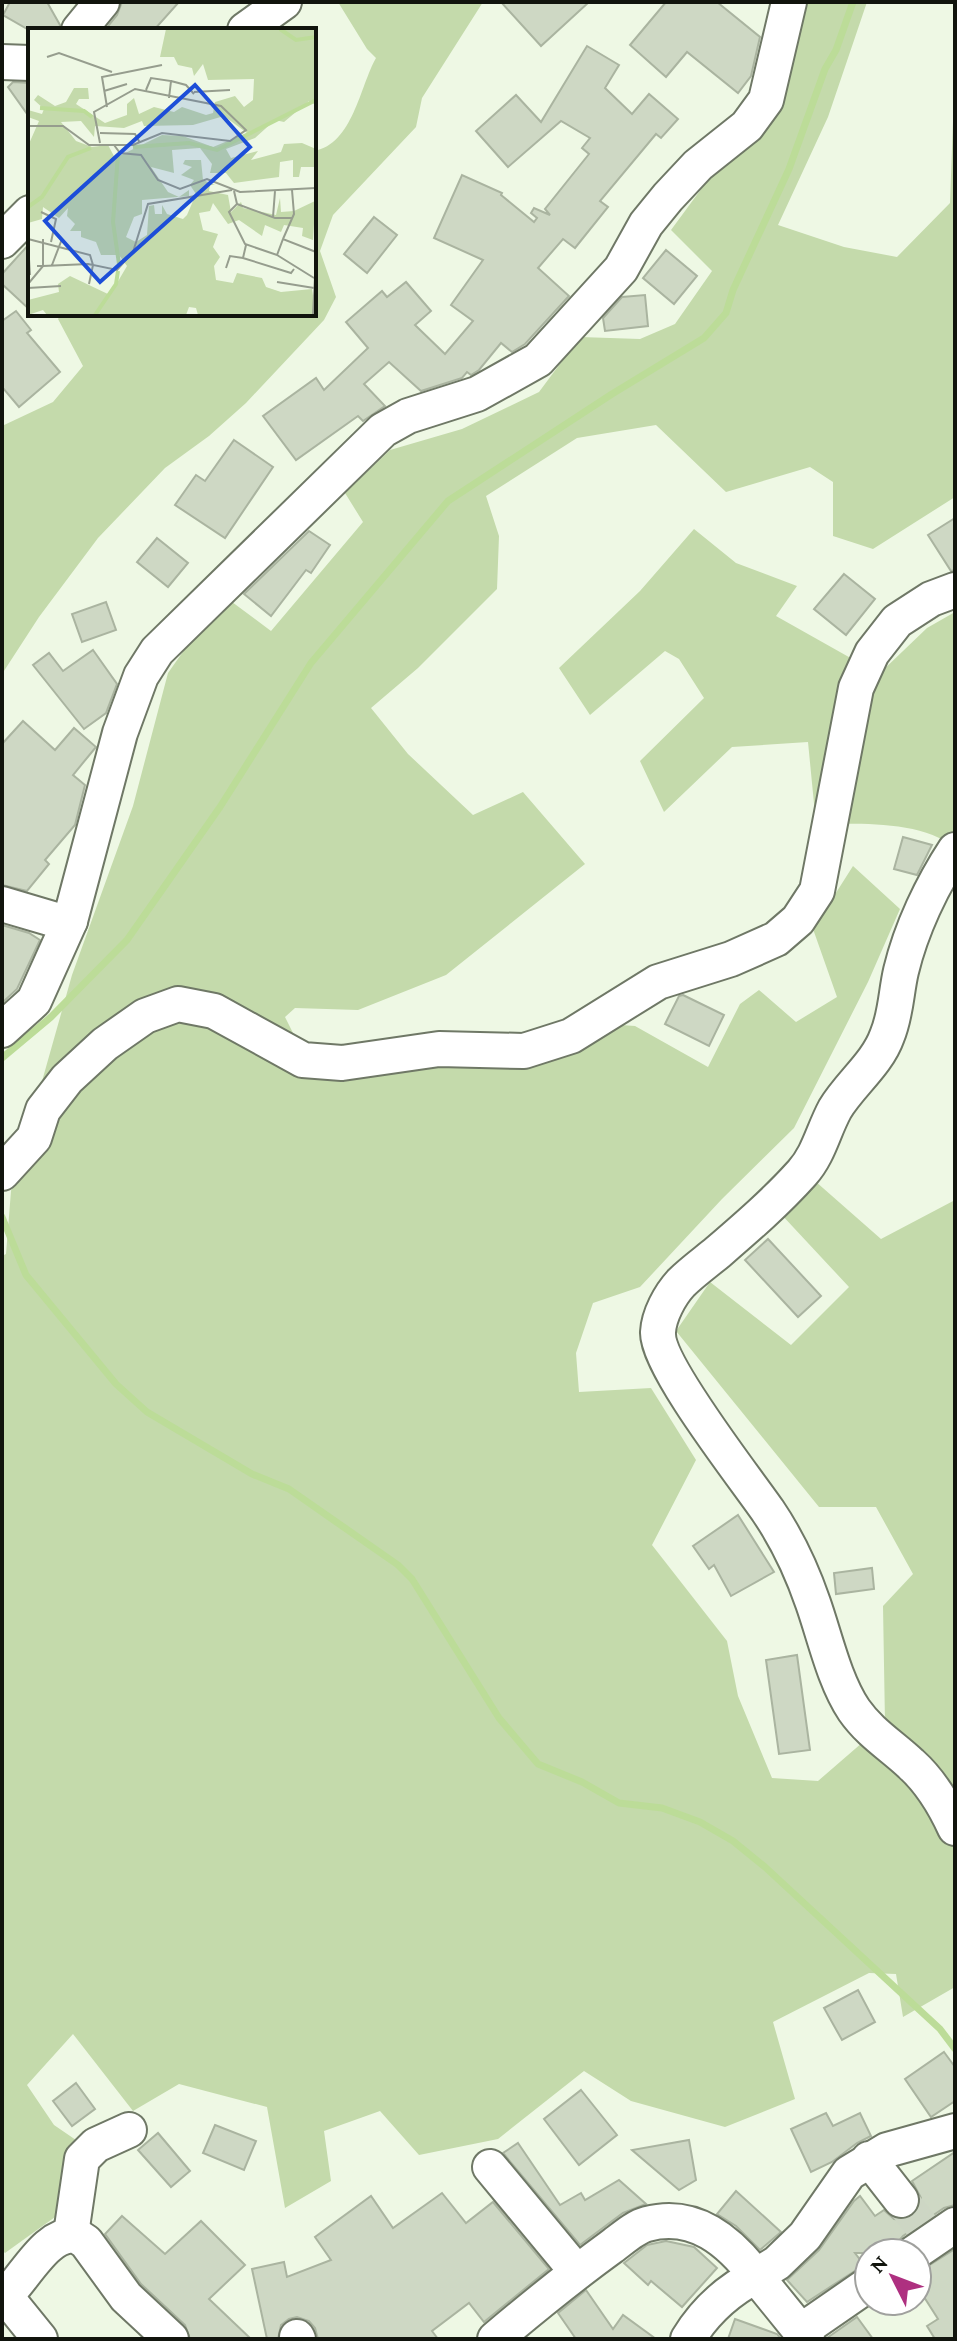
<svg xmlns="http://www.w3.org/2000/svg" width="957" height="2341" viewBox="0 0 957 2341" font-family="'Crimson Pro',serif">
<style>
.green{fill:#c4daab}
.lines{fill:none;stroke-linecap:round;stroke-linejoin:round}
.stream{stroke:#bcdc98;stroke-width:7}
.building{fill:#ced8c4;stroke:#aab4a0;stroke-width:2}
.minor-tunnel{stroke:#cdd6c4;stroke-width:34;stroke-dasharray:34 17;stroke-linecap:butt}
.minor-casing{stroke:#6f7866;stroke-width:38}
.minor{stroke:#fff;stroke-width:34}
.inset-river{fill:none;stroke:#bcdc98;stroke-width:4}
.inset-road{fill:none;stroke:#969d8e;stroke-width:2}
.view{fill:#1d4ed8;fill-opacity:0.15;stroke:#1d4ed8;stroke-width:4}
.inset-edge{fill:none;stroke:#11140d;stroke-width:4}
</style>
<rect width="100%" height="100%" fill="#eef8e4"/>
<g class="green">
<path d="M338,2h145l-61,96 -6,29 -83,88 -13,36 16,46 -12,23 -78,83 -37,33 -44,32 -67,70 -59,79 -37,57v-248l51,-24 30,-36 -25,-47 3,-5h253v-163c39,-7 46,-65 62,-93l-9,-9z"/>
<path d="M806,2h61l-39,115 -50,108 66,22 53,10 53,-54 5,-136v430l-82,52 -40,-13v-54l-23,-15 -84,25 -70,-67 -79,13 -91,58 13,40 -2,53 -79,79 -47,40 37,46 65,61 50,-23 62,72 -139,111 -88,35 -63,-2 -10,9 15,30 134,14 173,-37 28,2 73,41 32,-63 19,-14 37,32 41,-25 -24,-68 40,-63 47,43 -32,73 -74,146 -72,71 -82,88 -47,16 -17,50 3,39 72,-4 45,72 -44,85 75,96 11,55 34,82 46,3 67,-58 -2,-117 30,-32 -37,-67h-57l-143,-176 34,-49 81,63 58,-58 -69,-74 35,-32 66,58 74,-39v787l-52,30 -7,-43 -27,-1 -96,49 22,77 -70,28 -94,-26 -47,-30 -86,68 -79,16 -39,-44 -56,20 7,50 -46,27 -18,-101 -88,-23 -46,27 -60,-77 -46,51 27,40 38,26 -5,43 -82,59 -3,-3v-994l4,-2 5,-63 61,-216 61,-169 35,-133 31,-44 29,-30 43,32 92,-109 -18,-29 45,-43 72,-21 77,-37 41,-55 60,2 35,-15 37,-53 -41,-41 42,-57 57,-49 20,-46z"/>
<path d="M694,529l42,34 61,23 -21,30 103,58 48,-46 28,-16v236c-33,-28 -97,-24 -139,-24l-8,-82 -76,5 -68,65 -24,-51 64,-63 -25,-39 -14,-8 -75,64 -31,-47 81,-77z"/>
</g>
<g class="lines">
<g class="stream">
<path d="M2,1058l49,-41 76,-77 93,-133 91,-144 137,-162 164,-107 92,-56 22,-25 7,-23 56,-121 36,-100 11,-19 17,-48"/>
<path d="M2,1217l24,58 90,109 31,28 105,62 37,15 109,76 14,14 87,139 39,46 44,18 37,21 43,5 38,14 33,19 32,26 175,162 15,20"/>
</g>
</g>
<g class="building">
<path d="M10,2h37l13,23 -1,5h-30l-26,-15z"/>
<path d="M122,2h57l-25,28h-49l12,-15z"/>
<path d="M501,2h88l-48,44z"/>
<path d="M666,2h51l43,35 -9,39 -13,17 -51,-41 -21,25 -36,-32z"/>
<path d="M587,46l32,19 -14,23 27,26 17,-20 29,25 -17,19 -5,-4 -56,67 8,6 -33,41 -12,-9 -25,29 31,28 -44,48 -13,8 -11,-9 -22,27 -8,5 -4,-3 -5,6 -41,13 -32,-29 -25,22 21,22 -22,15 -5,-5 -62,44 -33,-44 53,-38 8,12 44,-42 -22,-26 36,-31 5,6 19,-15 25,29 -16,14 30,29 28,-33 -22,-16 32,-45 -49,-22 28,-63 40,18 -1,2 33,27 3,-4 -6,-5 3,-5 16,7 -5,-6 44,-55 -7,-6 8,-10 -29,-17 -53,46 -32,-36 40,-36 25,27z"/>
<path d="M13,82l17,1v35l-22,-31z"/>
<path d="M374,217l23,18 -30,38 -23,-19z"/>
<path d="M30,243v67l-28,-26v-10z"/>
<path d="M666,250l31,26 -23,28 -31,-26z"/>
<path d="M645,295l3,31 -43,5 -2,-13 19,-21z"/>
<path d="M16,311l15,19 -4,3 33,39 -41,35 -17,-20v-66z"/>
<path d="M234,440l39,27 -48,71 -50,-33 21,-30 9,6z"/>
<path d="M955,518v52l-4,1 -23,-36z"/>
<path d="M309,531l21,14 -19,28 -5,-3 -35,46 -27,-22z"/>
<path d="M157,538l31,25 -20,24 -31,-25z"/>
<path d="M844,574l31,25 -29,36 -32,-26z"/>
<path d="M106,602l10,28 -34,12 -10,-28z"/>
<path d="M93,650l24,34 -11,29 -22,16 -51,-64 16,-12 14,18z"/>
<path d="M23,721l32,29 19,-22 22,19 -23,28 12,10 -10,40 -30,35 4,4 -22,27 -25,-6v-141z"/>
<path d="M903,837l29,8 -15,30 -23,-6z"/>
<path d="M2,925l27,8 11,7 -23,49 -15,14z"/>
<path d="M683,995l41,20 -15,31 -44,-22 14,-28z"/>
<path d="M768,1239l53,57 -23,21 -53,-57z"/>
<path d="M738,1515l36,57 -43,24 -17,-31 -5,4 -16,-23z"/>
<path d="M872,1568l2,21 -38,5 -2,-21z"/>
<path d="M797,1655l13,95 -31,4 -13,-94z"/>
<path d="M858,1990l17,32 -33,18 -18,-32z"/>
<path d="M944,2052l11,15v34l-24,16 -26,-38z"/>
<path d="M76,2083l19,26 -23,17 -19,-25z"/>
<path d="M581,2090l36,45 -38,30 -35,-46z"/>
<path d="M826,2113l7,13 27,-13 11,23 -14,7 -25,19 -21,10 -20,-43z"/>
<path d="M215,2125l41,16 -12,29 -41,-17z"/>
<path d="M158,2133l32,38 -19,16 -33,-37z"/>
<path d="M689,2140l7,40 -17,10 -47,-40z"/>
<path d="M518,2143l42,62 21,-12 4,7 34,-20 27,24 -23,9 -43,32 -77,-92z"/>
<path d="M955,2152v53l-11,3 -41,28 -7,8 -2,9h-39l9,12 -57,37 -20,-22 32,-30 35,-49 6,-5 15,20 9,-6 10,9 9,1 10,-4 6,-8 2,-10 -9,-17z"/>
<path d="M736,2191l45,41 -21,18 -24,-24 -19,-12z"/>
<path d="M442,2193l24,30 27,-21 56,67 -65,53 -15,-19 -37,28 6,8h-120l-3,-11 -6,-7 -12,-4 -8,2 -8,6 -3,14h-11l-15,-70 32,-7 3,15 44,-17 -16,-23 56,-41 22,32z"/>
<path d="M122,2216l43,38 36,-33 44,44 -36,34 42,40h-61l-5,-14 -44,-41 -36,-50z"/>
<path d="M666,2241l28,6 23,21 -35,39 -31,-26 -3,4 -24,-22 23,-18z"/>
<path d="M955,2249v90h-20l-8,-13 11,-7 -21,-33v-13z"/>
<path d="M586,2290l27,39 10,-14 33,24h-80l-18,-26z"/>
<path d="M857,2317l16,22h-46v-1z"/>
<path d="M735,2319l42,15 4,5h-53z"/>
</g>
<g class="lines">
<path class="minor-tunnel" d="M901,2200l24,30"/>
<defs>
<g id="minor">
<path d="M79,30l23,-28"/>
<path d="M245,30l39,-28"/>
<path d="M2,62l28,1"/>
<path d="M2,241l28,-28"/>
<path d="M955,850c-23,35 -44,79 -54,121 -5,21 -5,44 -14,65 -10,28 -37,48 -52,73 -12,22 -16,45 -33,64 -26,29 -55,54 -84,79 -12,10 -26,20 -37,31 -11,12 -22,32 -23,49 -2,33 88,147 110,179 19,28 34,60 45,92 12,34 21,77 41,107 16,23 38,36 57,54 20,18 33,40 44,64"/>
<path d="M2,904l54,16 14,1"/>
<path d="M2,1030l32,-29 36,-80 50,-188 21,-57 16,-25 226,-221 25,-14 69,-22 61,-34 83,-91 25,-45 22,-27 30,-32 49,-39 19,-26 23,-98"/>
<path d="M2,1173l32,-35 9,-28 24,-31 38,-35 40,-28 33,-12 36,7 89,49 39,3 97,-14 85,2 47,-15 87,-54 73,-23 45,-20 22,-19 19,-29 39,-203 16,-35 25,-32 34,-22 24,-9"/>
<path d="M869,2159l32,41"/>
<path d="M490,2167l87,105"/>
<path d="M71,2234l11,-75 14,-14 33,-15"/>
<path d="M914,2253l41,-28"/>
<path d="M6,2297l34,42"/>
<path d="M2,2299c21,-17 44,-69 75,-63l9,6 40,55 45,42"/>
<path d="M801,2331l68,-47"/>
<path d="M297,2337l1,2"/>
<path d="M495,2339c38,-32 76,-63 116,-92 11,-8 24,-20 36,-23 48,-13 83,18 109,52l21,-13 28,-27 44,-63 38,-23 68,-19"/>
<path d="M688,2339c17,-28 39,-48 68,-63l51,63"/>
</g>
</defs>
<use href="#minor" class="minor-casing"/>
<use href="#minor" class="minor"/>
</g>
<g transform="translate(28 28)">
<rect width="288" height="288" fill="#eef8e4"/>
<path d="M138,1h150v76l-7,-4 -25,21 -9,-2 -20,18 -29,11 5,9 27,-7 -7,9 30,-8 3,-8 18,-1 14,6v18h-15l-2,10h-6v-17l-13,2 -1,15 -45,6 -8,-10h-16l2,-9 -12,-16 -28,2 2,23 -23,-6 17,25 11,5 10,-7v6l-47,4v14l-8,3 -8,20 10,5 11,-7 2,-29 5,-1 1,9h7v-9l5,9 16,5 4,-4 9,-21 -6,-9 4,-5 -13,-5 11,-8 -9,-3 2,-4h16l2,20 12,5h-5l-1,6 19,4 3,17 10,-10 2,6 33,7 4,-17 1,14 13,-1 21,-10 1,-9 -3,48 -11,-4 1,-8 -19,-3 -3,7 -16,-7 -3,11 -23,-16 -11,4 -15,-21 -3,8 -11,2 4,17 15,4 -5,13 7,10 -6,9 2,14 17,3 4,-10 25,5 4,9 15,5 31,-3 4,26h-118l-2,-7 -7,-1 -3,8h-139l-4,-5 -15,5v-15l31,-8 -1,-8 12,-8 40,19 17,-29 -8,-11h-18l-5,-13 -15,-5v-6h-11l5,-7 -8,-8 1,-8 -9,10 -16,-11 -1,12 -14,4v-77l11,-25 -11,-4v-7l14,4 2,-5 -10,-9 4,-5 17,11 11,-4 8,-14h14l1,11h-10l-3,5 29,19 22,-8v-11l7,-6 5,16 15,-7 20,5 8,-5 24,8 7,-2 2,-11 20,-6 9,11 9,-7 1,-21 -46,1 -5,-16 -9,12 -2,-8 -14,-3 -4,-8h-14zM196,88l23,17 -34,14 -30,-11 -21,-1 -47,23 -7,-13 -16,2 -16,-6 -15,-19 20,-1 13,16 1,-11 29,2 18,-7 2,5 49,-1z" fill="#c4daab" fill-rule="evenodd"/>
<path class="inset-river" d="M252,1l16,11 20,-3M12,80l44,3 8,6M105,119l56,-4 28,7 99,-50M90,126l-5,68 6,42M0,179l14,-10 26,-40 23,-9M67,287l21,-31 2,-13"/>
<path class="inset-road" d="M19,29l12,-4 53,19M143,53l15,4 8,9M118,62l5,-12 20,3 -2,17M76,63l23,-7M166,64l36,-2M79,79l-5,-30 60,-12M0,98h35l26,19h44l29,-12 68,8 16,-11 -25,-24 -86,-17 -41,23 6,31M72,105l35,1 5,9M86,117l6,8 21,2 17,25 22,9 27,-10 33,13 76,-4M206,163l3,13 -8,8 16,32 32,11 6,-16 33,13M209,176l38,14h18M13,184l15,7 -5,23M245,189l2,-26M0,211l62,16 3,10 24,5 16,-18 15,-48 84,-14M255,211l11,-25 -2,-24M0,215l2,32M218,217l-3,13 48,15 3,-4M249,227l37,23M24,237l10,-26M9,238h6v-27M198,240l4,-12 13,2M249,254l37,6M0,256l15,-18 45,-2 5,1 -4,19M0,260l33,-2M285,287l3,-58"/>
<path class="view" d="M167,57l55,62 -150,135 -55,-61z"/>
<rect width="288" height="288" class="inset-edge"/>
</g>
<rect width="957" height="2341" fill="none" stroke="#11140d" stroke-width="8"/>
<g transform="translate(893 2277) rotate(312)"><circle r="38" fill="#ffffff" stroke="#a0a19e" stroke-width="2"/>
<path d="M0-6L14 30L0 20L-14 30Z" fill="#ae3080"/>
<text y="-12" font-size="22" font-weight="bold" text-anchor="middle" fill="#11140d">N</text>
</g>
</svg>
